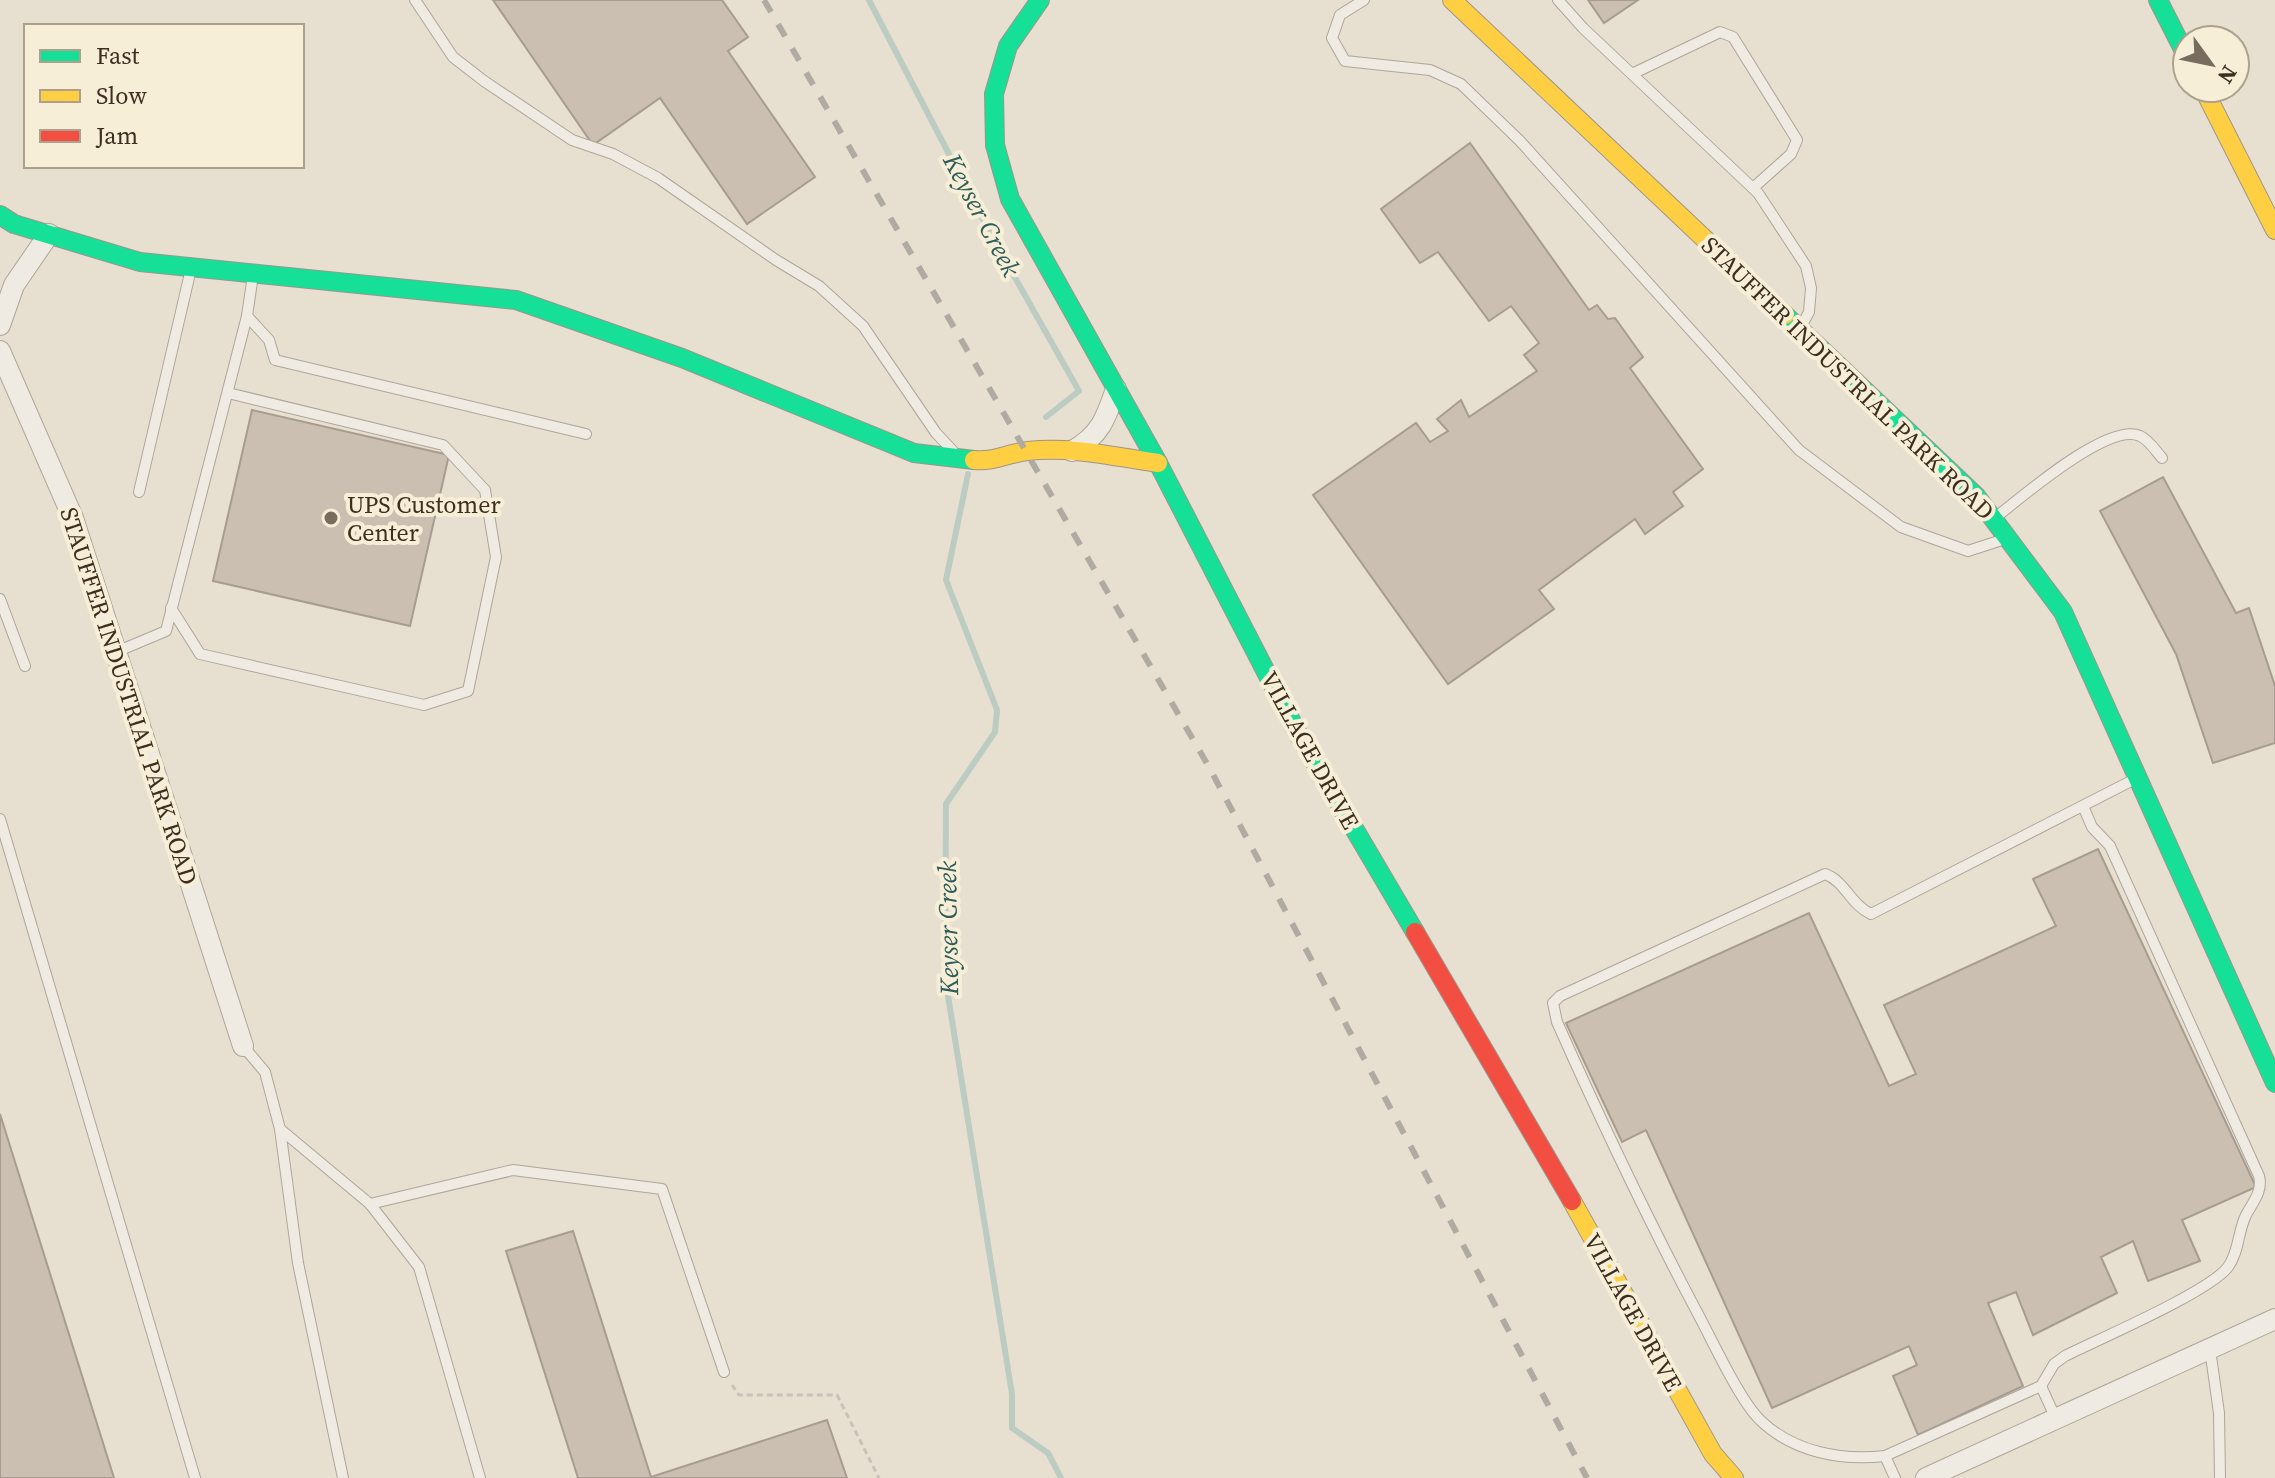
<svg xmlns="http://www.w3.org/2000/svg" width="2275" height="1478" viewBox="0 0 2275 1478" font-family="'Source Serif 4',serif">
<style>
.lines{fill:none;stroke-linecap:round;stroke-linejoin:round}
.stream{stroke:#bcccc2;stroke-width:6}
.building{fill:#cbbfb2;stroke:#a89c90;stroke-width:2}
.lane-casing{stroke:#ada599;stroke-width:12}
.street-casing{stroke:#ada599;stroke-width:22}
.fast-casing{stroke:#9c958a;stroke-width:20}
.slow-casing{stroke:#9c958a;stroke-width:20}
.jam-casing{stroke:#9c958a;stroke-width:20}
.path{stroke:#c8c2b9;stroke-width:3;stroke-dasharray:6 4;stroke-linecap:butt}
.lane{stroke:#efebe3;stroke-width:10}
.street{stroke:#efebe3;stroke-width:20}
.fast{stroke:#16e098;stroke-width:18}
.slow{stroke:#ffcf43;stroke-width:18}
.jam{stroke:#f24e42;stroke-width:18}
.rail{stroke:#afaaa2;stroke-width:6;stroke-dasharray:14 14;stroke-linecap:butt}
.poi-dot{fill:#786c5e;stroke:#f7eed8;stroke-width:3}
.labels{text-anchor:middle;dominant-baseline:central;stroke-width:8;stroke-linejoin:round;paint-order:stroke}
.street-label{font-size:24px;fill:#3d2e20;stroke:#f7eed8}
.poi-label{font-size:24px;fill:#3d2e20;stroke:#f7eed8;text-anchor:start}
.water-label{font-size:26px;font-style:italic;fill:#2f5d5a;stroke:#f7eed8}
</style>
<rect width="100%" height="100%" fill="#e7e0d1"/>
<g class="lines">
<g class="stream">
<path d="M869,0l122,235 88,156 -33,26"/>
<path d="M968,474l-22,106 51,130 -2,22 -49,72 -1,173 67,417v34l36,25 13,25"/>
</g>
</g>
<g class="building">
<path d="M493,0h229l26,37 -20,14 87,126 -68,47 -87,-126 -67,47z"/>
<path d="M1588,0h50l-34,23z"/>
<path d="M1470,143l119,167 8,-5 11,14 7,-1 28,39 -13,11 73,101 -30,23 10,14 -38,28 -10,-15 -96,71 15,19 -106,75 -135,-189 103,-72 14,19 18,-11 -11,-12 24,-19 8,17 68,-46 -13,-16 15,-12 -28,-37 -22,15 -51,-69 -18,11 -39,-54z"/>
<path d="M252,410l197,45 -39,171 -197,-45z"/>
<path d="M2163,477l73,136 13,-5 26,78v57l-62,20 -37,-109 -76,-143z"/>
<path d="M2098,849l158,338 -74,33 18,41 -52,20 -15,-40 -32,16 16,36 -84,42 -17,-43 -28,11 35,83 -105,49 -25,-59 24,-11 -8,-19 -137,62 -126,-278 -24,12 -56,-119 243,-110 80,173 27,-12 -32,-69 172,-79 -23,-47z"/>
<path d="M0,1114l114,364h-114z"/>
<path d="M573,1231l78,246 176,-57 20,58h-269l-72,-227z"/>
</g>
<g class="lines">
<defs>
<g id="lane">
<path d="M415,0l38,57 31,24 88,59 41,14 45,24 118,82 43,26 44,40 73,107 17,18"/>
<path d="M1364,0l-24,15 -8,23 13,23 85,9 31,14 59,57 279,309 102,77 67,24 37,-12"/>
<path d="M1558,0l25,28 175,165 48,73 5,22 -2,24 -8,15"/>
<path d="M1634,73l86,-41 13,5 64,103 -6,14 -38,34"/>
<path d="M253,275l-6,41 22,24 6,20 311,74"/>
<path d="M139,492l52,-223"/>
<path d="M1996,517c26,-20 113,-96 144,-81 8,3 16,15 22,22"/>
<path d="M0,599l25,67"/>
<path d="M171,608l29,46 224,51 44,-14 28,-134 -11,-67 -42,-45 -215,-52"/>
<path d="M116,652l50,-21 81,-315"/>
<path d="M2083,806l9,21 18,19 149,330c4,15 -6,26 -13,39 -8,16 -7,37 -18,52 -19,25 -129,72 -163,89l-11,8 -13,22 -156,70c-44,5 -92,-4 -125,-36 -21,-21 -47,-78 -62,-106 -51,-96 -97,-193 -141,-292l-4,-19 7,-7 265,-122c20,7 25,30 46,40l266,-136"/>
<path d="M0,819l195,659"/>
<path d="M243,1046l22,26 15,57 90,75 49,63 61,211"/>
<path d="M280,1129l18,134 45,215"/>
<path d="M370,1204l143,-34 149,19 62,183"/>
<path d="M2210,1349l9,64 1,65"/>
<path d="M2041,1386l15,33"/>
<path d="M1885,1456l10,22"/>
</g>
<g id="street">
<path d="M0,325l14,-40 35,-51"/>
<path d="M0,351l73,167 170,528"/>
<path d="M1072,451c28,-15 34,-33 44,-62"/>
<path d="M1926,1478l349,-159"/>
</g>
<g id="fast">
<path d="M1040,0l-32,46 -14,48 1,51 15,54 148,264 138,267 119,202"/>
<path d="M2158,0l29,57"/>
<path d="M0,215l14,9 126,38 376,38 166,58 232,95 60,7"/>
<path d="M1785,315l191,181 87,116 212,471"/>
</g>
<g id="slow">
<path d="M1452,0l333,315"/>
<path d="M2203,88l72,142"/>
<path d="M974,460c21,2 34,-7 54,-9 43,-5 88,6 130,12"/>
<path d="M1572,1201l141,253 21,24"/>
</g>
<path id="jam" d="M1415,932l157,269"/>
</defs>
<use href="#lane" class="lane-casing"/>
<use href="#street" class="street-casing"/>
<use href="#fast" class="fast-casing"/>
<use href="#slow" class="slow-casing"/>
<use href="#jam" class="jam-casing"/>
<path class="path" d="M732,1385l7,10h98l42,83"/>
<use href="#lane" class="lane"/>
<use href="#street" class="street"/>
<use href="#fast" class="fast"/>
<use href="#slow" class="slow"/>
<use href="#jam" class="jam"/>
<path class="rail" d="M764,0l445,767 378,711"/>
</g>
<circle class="poi-dot" cx="331" cy="518" r="8"/>
<g class="labels">
<g class="street-label">
<text transform="translate(1848 378) rotate(44)">STAUFFER INDUSTRIAL PARK ROAD</text>
<text transform="translate(129 696) rotate(72)">STAUFFER INDUSTRIAL PARK ROAD</text>
<text transform="translate(1310 750) rotate(61)">VILLAGE DRIVE</text>
<text transform="translate(1633 1312) rotate(61)">VILLAGE DRIVE</text>
</g>
<g class="poi-label">
<text x="347" y="504">UPS Customer<tspan x="347" dy="28">Center</tspan></text>
</g>
<g class="water-label">
<text transform="translate(982 215) rotate(62)">Keyser Creek</text>
<text transform="translate(948 928) rotate(-91)">Keyser Creek</text>
</g>
</g>
<rect x="24" y="24" width="280" height="144" fill="#f7eed8" stroke="#ada18e" stroke-width="2"/>
<rect x="40" y="50" width="40" height="12" fill="#16e098" stroke="#ada18e" stroke-width="2"/>
<text x="96" y="64" font-size="24" fill="#3d2e20">Fast</text>
<rect x="40" y="90" width="40" height="12" fill="#ffcf43" stroke="#ada18e" stroke-width="2"/>
<text x="96" y="104" font-size="24" fill="#3d2e20">Slow</text>
<rect x="40" y="130" width="40" height="12" fill="#f24e42" stroke="#ada18e" stroke-width="2"/>
<text x="96" y="144" font-size="24" fill="#3d2e20">Jam</text>
<g transform="translate(2211 64) rotate(123)"><circle r="38" fill="#f7eed8" stroke="#ada18e" stroke-width="2"/>
<path d="M0-6L14 30L0 20L-14 30Z" fill="#786c5e"/>
<text y="-12" font-size="22" font-weight="bold" text-anchor="middle" fill="#3d2e20">N</text>
</g>
</svg>
